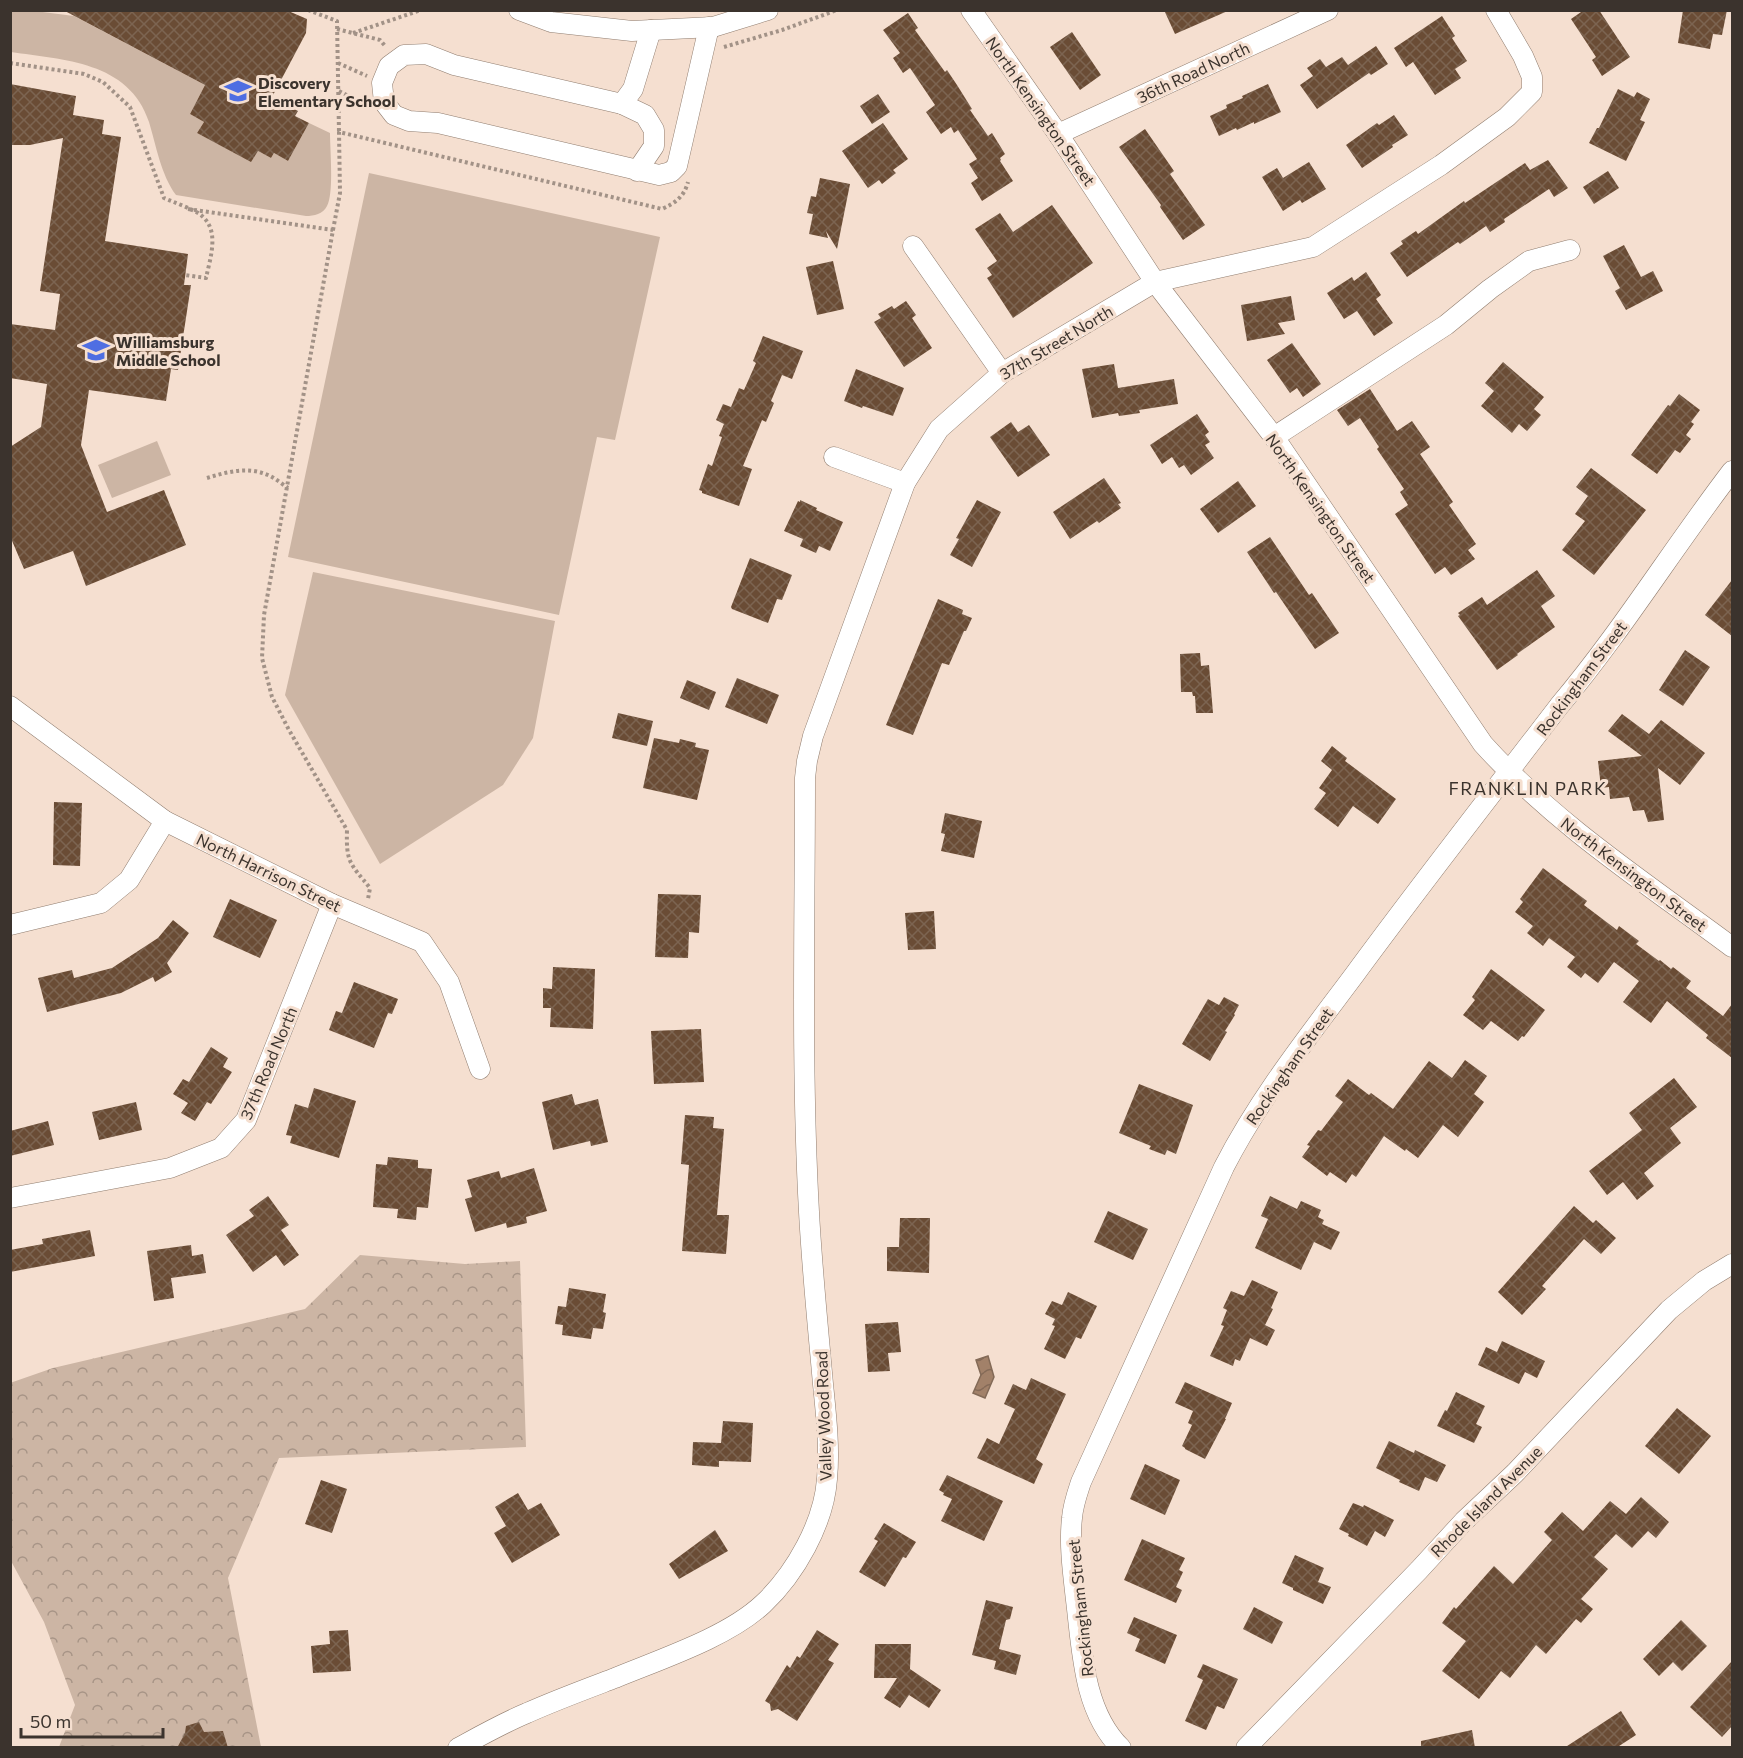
<svg xmlns="http://www.w3.org/2000/svg" width="1743" height="1758" viewBox="0 0 1743 1758" font-family="Commissioner,sans-serif">
<style>
.green{fill:#ccb5a4}
.forest{fill:url(#forest-crowns)}
.water{fill:url(#water-waves);stroke:#836a57;stroke-width:1.5}
.building{fill:url(#building-cross-hatch)}
.lines{fill:none;stroke-linecap:round;stroke-linejoin:round}
.minor-casing{stroke:#907d6f;stroke-width:21}
.path{stroke:#a29287;stroke-width:4;stroke-dasharray:3 3;stroke-linecap:butt}
.minor{stroke:#fff;stroke-width:20}
.labels{text-anchor:middle;dominant-baseline:central;stroke-width:6;stroke-linejoin:round;paint-order:stroke}
.street-label{font-size:16px;fill:#3b332d;stroke:#f5dfd0}
.poi-label{font-size:16px;font-weight:bold;fill:#3b332d;stroke:#f5dfd0;text-anchor:start}
.neighbourhood-label{font-size:18px;letter-spacing:1.5px;fill:#3b332d;stroke:#f5dfd0}
</style>
<defs>
<pattern id="forest-crowns" width="20" height="18" patternUnits="userSpaceOnUse" patternTransform="scale(1.5)"><rect width="20" height="18" fill="#ccb5a4"/><path d="M2 6a3 3 0 1 1 6 0M12 15a3 3 0 1 1 6 0" fill="none" stroke="#a79486"/></pattern>
<pattern id="water-waves" width="16" height="10" patternUnits="userSpaceOnUse" patternTransform="scale(1.5)"><rect width="16" height="10" fill="#a28169"/><path d="M0 5q4-4 8 0t8 0" fill="none" stroke="#856a57"/></pattern>
<pattern id="building-cross-hatch" width="8" height="8" patternUnits="userSpaceOnUse" patternTransform="scale(1.5)"><rect width="8" height="8" fill="#6a4c35"/><path d="M0 0l8 8M0 8l8-8" fill="none" stroke="#7c6451"/></pattern>
</defs>
<rect width="100%" height="100%" fill="#f5dfd0"/>
<g class="green">
<path d="M11,11h24l39,5 131,69 -15,29 14,8 -7,11 54,28 7,-10 13,7 3,-5 14,8 21,-38 21,10c0,17 4,60 -3,73 -4,8 -13,10 -21,10l-130,-21c-15,-20 -20,-50 -27,-73 -20,-61 -86,-62 -138,-70z"/>
<path d="M369,173l291,64 -45,203 -18,-3 -38,178 -271,-58z"/>
<path d="M157,441l14,34 -59,23 -14,-33z"/>
<path d="M313,572l242,49 -22,117 -30,47 -123,79 -95,-169z"/>
</g>
<path class="forest" d="M360,1255l105,9 55,-3 6,186 -247,11 -51,120 33,169h-202l16,-42 -31,-83 -33,-61 -1,-178 43,-15 252,-59z"/>
<path class="water" d="M988,1356l6,21 -9,21 -12,-5 8,-18 -5,-15z"/>
<g class="building">
<path d="M63,10h223l21,9 -1,14 -34,64 26,14 -3,5 14,7 -21,38 -14,-8 -3,5 -13,-7 -7,11 -54,-29 7,-11 -14,-8 15,-29z"/>
<path d="M1164,10h66l-55,24z"/>
<path d="M1584,10h15l31,47 -28,19 -10,-16 4,-3 -25,-38z"/>
<path d="M1683,10h44l-5,25 -9,-1 -3,15 -32,-6z"/>
<path d="M908,13l10,15 -3,2 30,42 2,-2 10,15 15,24 -2,1 18,26 4,-3 13,21 -5,4 1,2 -1,1 13,20 -31,20 -11,-18 7,-5 -9,-14 8,-5 -19,-29 -4,3 -3,-6 -10,7 -15,-22 9,-7 -25,-37 -7,5 -10,-15 7,-5 -17,-23z"/>
<path d="M1442,16l13,20 -3,2 15,23 -12,8 6,9 -26,17 -22,-33 -7,5 -12,-19z"/>
<path d="M1072,32l29,43 -21,15 -30,-43z"/>
<path d="M1376,46l12,18 -17,11 -2,-2 -52,36 -17,-24 13,-9 -6,-8 13,-9 6,8 16,-10 6,8z"/>
<path d="M10,84l66,12 -3,19 31,5 -2,14 19,3 -16,104 83,13 -4,31h7l-13,85 -7,-1 -5,32 -77,-11 -8,55 26,67 57,-22 22,55 -100,41 -13,-35 -49,18 -14,-33v-89l31,-20 6,-43 -37,-6v-54l45,6 5,-36 -20,-3 23,-153 -33,7h-20z"/>
<path d="M1268,84l13,28 -27,12v-2l-17,8 -1,-2 -17,8 -9,-20 17,-8 -1,-3 17,-7 -1,-2z"/>
<path d="M1618,89l16,8 3,-5 13,7 -10,21 5,2 -19,39 -37,-18 8,-15h2z"/>
<path d="M878,94l12,18 -18,12 -12,-18z"/>
<path d="M1394,115l14,20 -16,10 1,2 -31,21 -16,-23 31,-22 2,2z"/>
<path d="M883,123l25,36 -15,11 3,3 -14,11 -3,-4 -11,8 -26,-37z"/>
<path d="M1145,129l29,42 -4,3 35,51 -22,15 -23,-33 1,-2 -42,-58z"/>
<path d="M1548,160l20,28 -14,9 -5,-8 -45,30 1,3 -15,10 -4,-6 -26,18 -2,-2 -51,35 -17,-24 13,-9 -2,-3 15,-10 2,3 46,-33 1,2 60,-40 5,7z"/>
<path d="M1309,162l17,27 -24,14 -2,-3 -17,11 -21,-34 15,-9 6,10z"/>
<path d="M1608,171l11,17 -25,16 -11,-17z"/>
<path d="M820,178l30,6 -13,65 -11,-18 2,7 -19,-4 4,-20 -6,-1 4,-17 5,1z"/>
<path d="M1052,205l41,58 -80,55 -26,-40 5,-3 -5,-7 10,-7 -22,-32 25,-16 13,19z"/>
<path d="M1624,245l17,32 12,-6 10,20 -37,19 -11,-19 5,-3 -17,-32z"/>
<path d="M833,261l11,48 -27,6 -11,-48z"/>
<path d="M1366,272l15,23 -5,4 17,24 -19,13 -17,-25 -13,8 -17,-26 25,-16 2,4z"/>
<path d="M1291,296l4,24 -17,3 7,11 -38,7 -6,-36z"/>
<path d="M906,301l10,14 -4,3 20,30 -28,19 -30,-45 7,-4 -3,-4 14,-8 2,3z"/>
<path d="M763,336l40,15 -11,28 -10,-4 -11,26 3,2 -8,19 -4,-2 -19,46 9,3 -13,37 -37,-13v-2l-3,-1 9,-26 4,2 10,-29 -3,-1 5,-12 -8,-4 7,-16 8,3 8,-19 5,2 12,-27 -3,-2z"/>
<path d="M1292,343l29,41 -18,13 -6,-9 -7,5 -23,-33z"/>
<path d="M1503,362l41,35 -10,12 7,6 -14,16 -8,-7 -7,9 -31,-27 13,-15 -9,-8z"/>
<path d="M1114,364l4,24 56,-9 4,25 -39,6 1,3 -21,3 -1,-3 -26,5 -10,-49z"/>
<path d="M856,369l48,19 -11,28 -30,-10 -1,2 -18,-7z"/>
<path d="M1370,389l27,42 15,-10 18,26 -10,7 33,48 -4,3 27,39 -8,6 7,9 -24,16 -6,-8 -10,7 -40,-60 13,-9 -8,-13 4,-3 -27,-40 2,-2 -19,-29 -12,8 -11,-16z"/>
<path d="M1679,394l21,16 -9,12 3,2 -8,11 5,4 -11,14 -5,-3 -18,24 -26,-19 37,-50 2,1z"/>
<path d="M1197,414l12,18 -4,3 5,7 -5,3 9,13 -23,17 -7,-10 -5,3 -7,-11 -10,7 -12,-19z"/>
<path d="M1011,422l7,10 11,-7 21,30 -32,22 -28,-40z"/>
<path d="M1591,468l55,42 -52,65 -32,-25 23,-29 -10,-7 13,-18 -12,-9z"/>
<path d="M1104,478l17,25 -3,1 3,4 -22,15 -2,-2 -27,18 -17,-27z"/>
<path d="M1238,481l18,25 -38,27 -18,-24z"/>
<path d="M800,500l17,8 -1,2 27,12 -13,29 -11,-5 -3,7 -16,-7 3,-7 -19,-8 14,-30 2,1z"/>
<path d="M977,500l24,12 -29,55 -22,-12 9,-16 -3,-1z"/>
<path d="M1270,537l39,58 3,-2 27,40 -24,16 -39,-57 -2,1 -27,-41z"/>
<path d="M750,558l42,17 -10,25 -5,-1 -9,24 -36,-14 -1,-2z"/>
<path d="M1537,570l18,26 -14,10 14,21 -38,27 1,1 -21,15 -39,-54 2,-1 -2,-2 24,-16 5,8z"/>
<path d="M1732,580v56l-27,-21z"/>
<path d="M938,599l25,11 -1,4 10,4 -6,13h-2l-15,34 -7,-2 -29,72 -27,-10z"/>
<path d="M1685,650l25,17 -27,39 -24,-16z"/>
<path d="M1200,653l1,13 8,-1 4,48h-17l-1,-17h-2l-1,-4h-11l-1,-38z"/>
<path d="M737,678l42,17 -12,29 -42,-17z"/>
<path d="M687,680l29,12 -7,18 -29,-12z"/>
<path d="M618,713l35,8 -6,25 -35,-8z"/>
<path d="M1622,714l27,20 12,-14 44,33 -25,32 -22,-17 6,52 -16,2 -4,-12 -11,1 -4,-14 -19,2 -1,-12 -8,1 -3,-27 44,-5 -34,-25z"/>
<path d="M654,738l25,5 1,-4 16,4 -1,4 14,3 -12,50 -54,-12z"/>
<path d="M1332,746l15,12 -2,3 51,38 -18,25 -25,-18 -15,21 -24,-18 12,-16 -7,-5 13,-18 -11,-9z"/>
<path d="M54,802l28,1 -2,63 -27,-1z"/>
<path d="M945,813l37,8 -8,37 -33,-7 4,-17 -4,-1z"/>
<path d="M1543,868l44,33 -3,4 33,25 2,-4 20,15 -3,3 23,17 1,-1 11,9 2,-2 18,14 -5,7 37,28 9,-12v54l-26,-20 2,-3 -41,-34 -16,22 -28,-21 16,-21 -25,-19 -16,21 -13,-10 -4,5 -14,-11 8,-10 -26,-19 -6,8 -16,-13 6,-7 -18,-14 8,-10 -3,-3z"/>
<path d="M658,894l43,1 -2,38 -10,-1 -1,26 -33,-1z"/>
<path d="M230,899l47,21 -17,38 -47,-21z"/>
<path d="M934,911l2,38 -28,1 -3,-37z"/>
<path d="M173,920l16,13 -22,30 5,9 -17,10 -2,-5 -32,16 -74,19 -9,-34 34,-8 2,8 38,-10 46,-30z"/>
<path d="M553,967l42,2 -2,60 -43,-2 1,-19h-8v-20l9,1z"/>
<path d="M1491,969l54,41 -21,27 -2,-1 -4,5 -27,-20 -8,9 -20,-15 12,-15 -3,-3z"/>
<path d="M354,982l44,17 -6,15 -4,-1 -14,35 -45,-18 7,-19 6,2z"/>
<path d="M1224,997l15,8 -5,9 1,1 -10,16 2,1 -17,29 -28,-17 26,-45 11,6z"/>
<path d="M701,1029l3,53 -50,2 -3,-53z"/>
<path d="M211,1047l17,11 -5,9 9,5 -21,32 -4,-2 -12,19 -14,-8 7,-10 -15,-9 10,-15 6,3z"/>
<path d="M1465,1060l22,16 -13,18 10,8 -26,35 -15,-12 -25,33 -12,-9 -1,2 -21,-15 -28,41 -4,-3 -6,9 -16,-11 -3,4 -25,-19 8,-11 -3,-1 11,-15 3,1 22,-29 -8,-6 13,-17 21,16 2,-2 22,16 36,-48 23,17z"/>
<path d="M1674,1078l23,29 -27,21 11,15 -37,30 10,13 -17,14 -14,-18 -16,13 -18,-24 53,-41 -13,-17z"/>
<path d="M1139,1084l54,21 -17,49 -9,-4 -2,5 -16,-6 2,-3 -32,-13z"/>
<path d="M314,1088l42,13 -17,57 -49,-15 2,-7 -6,-1 9,-31 13,4z"/>
<path d="M572,1094l3,11 23,-6 10,43 -17,4 -1,-5 -37,9 -11,-48z"/>
<path d="M136,1102l6,28 -43,10 -7,-28z"/>
<path d="M685,1115l29,2 -1,11 11,1 -7,86h12l-3,39 -44,-3 7,-86 -8,-1z"/>
<path d="M48,1121l6,24 -44,11v-25z"/>
<path d="M388,1157l30,3v8l14,1 -4,39 -11,-1 -1,13 -19,-2 1,-9 -25,-2 3,-43 11,1z"/>
<path d="M534,1168l13,43 -21,6 1,6 -20,5 -1,-5 -31,9 -10,-33 7,-2 -5,-17 32,-9 2,7z"/>
<path d="M268,1196l21,29 -8,5 18,25 -15,11 -8,-11 -23,17 -27,-37 28,-19 -5,-6z"/>
<path d="M1270,1196l27,13 4,-8 20,9 -3,7 6,3 -2,4 18,8 -9,18 -17,-8 -13,28 -46,-22 13,-29 -7,-3z"/>
<path d="M1574,1206l19,17 3,-3 20,18 -15,16 -17,-15 -42,47 4,3 -24,26 -24,-23z"/>
<path d="M1108,1211l40,18 -15,31 -39,-18z"/>
<path d="M900,1218h30l-1,55 -42,-2v-24h12z"/>
<path d="M90,1230l5,26 -85,16v-22l33,-6 -1,-5z"/>
<path d="M191,1245l1,11 11,-2 3,19 -35,5 3,20 -20,3 -7,-50z"/>
<path d="M1252,1280l26,12 -7,16 2,1 -8,16 10,5 -8,16 -17,-8 -10,23 -5,-2 -2,7 -23,-10 14,-30 -3,-1 6,-15 -4,-2 8,-17 13,5z"/>
<path d="M569,1288l37,6 -3,18 3,1 -3,16 -10,-1 -2,11 -29,-4 1,-10 -8,-1 3,-18 8,1z"/>
<path d="M1068,1292l29,14 -16,33 -5,-2 -11,22 -21,-10 11,-23 -3,-1 3,-6 -10,-5 7,-13 10,4z"/>
<path d="M898,1322l3,30 -13,1 2,18 -22,1 -3,-48z"/>
<path d="M1502,1341l43,20 -8,17 -12,-6 -6,12 -41,-19 8,-18 11,5z"/>
<path d="M1031,1378l35,16 -30,65 7,5 -9,20 -57,-26 10,-20 12,6 16,-35 -11,-5 9,-20 13,6z"/>
<path d="M1185,1382l47,21 -7,16h1l-21,40 -20,-10v-1l-3,-2 10,-21 -4,-2 5,-12 -18,-8z"/>
<path d="M1456,1392l29,14 -9,18 6,3 -8,16 -37,-17 8,-16 2,1z"/>
<path d="M1677,1408l34,28 -32,38 -34,-28z"/>
<path d="M723,1421l30,2 -2,39 -32,-1v6l-27,-2 1,-23 28,1z"/>
<path d="M1389,1441l25,12 1,-3 31,15 -9,17 -12,-5 -6,14 -20,-9 1,-2 -24,-12z"/>
<path d="M1145,1464l35,16 -15,35 -35,-16z"/>
<path d="M947,1475l56,26 -19,40 -43,-20 11,-22 -9,-4 1,-2 -5,-3z"/>
<path d="M321,1480l26,9 -15,44 -27,-9z"/>
<path d="M518,1493l10,17 13,-7 19,32 -48,28 -18,-30 12,-7 -11,-19z"/>
<path d="M1641,1497l28,25 -13,16 -8,-7 -16,17 -16,-14 -22,23 14,12 -27,30 12,10 -12,14 -5,-4 -30,35 -10,-9 -26,33 -9,-7 -22,28 -37,-28 24,-30 -24,-18 12,-16 2,2 38,-43 19,18 39,-44 -8,-8 18,-20 21,19 27,-30 16,13z"/>
<path d="M1353,1503l10,4 1,-2 30,15 -9,17 -10,-6 -8,15 -19,-10 1,-2 -10,-5z"/>
<path d="M884,1523l32,19 -10,16 -3,-1 -18,30 -26,-15 19,-31 -4,-2z"/>
<path d="M715,1530l13,21 -49,28 -10,-15z"/>
<path d="M1142,1539l43,19 -6,12 4,2 -7,15 6,3 -6,13 -52,-23z"/>
<path d="M1295,1555l29,13 -6,14 13,5 -8,17 -30,-14v-2l-11,-5z"/>
<path d="M986,1600l27,7 -3,12 -4,1 -7,29 22,6 -5,20 -22,-6 2,-8 -24,-6z"/>
<path d="M1254,1607l29,15 -11,22 -29,-15z"/>
<path d="M1134,1617l43,18 -12,29 -30,-13 5,-12 -13,-6z"/>
<path d="M1681,1620l26,26 -25,25 -9,-9 -14,14 -16,-17z"/>
<path d="M348,1630l3,41 -38,2 -2,-27 19,-2 -1,-13z"/>
<path d="M817,1630l22,14 -11,16 6,3 -37,58 -19,-12 -7,2 -1,-7 -5,-3 22,-36 3,3 7,-12 3,2z"/>
<path d="M875,1644h36l-1,25 31,21 -12,18 -20,-13 -9,13 -16,-10 13,-20h-23z"/>
<path d="M1732,1661v65l-10,11 -32,-30z"/>
<path d="M1203,1664l35,15 -14,30 -7,-3 -11,24 -21,-9 18,-41 -6,-3z"/>
<path d="M1621,1711l15,24 -20,13h-52z"/>
<path d="M199,1722l5,10 19,-1 5,17h-51l8,-15 1,-7z"/>
<path d="M1472,1730l3,18h-54v-7z"/>
</g>
<g class="lines">
<defs>
<g id="minor">
<path d="M519,10l32,12 81,9 81,-4 55,-17"/>
<path d="M971,10l87,124 97,148 119,155 209,307c72,80 163,139 249,203"/>
<path d="M651,30l-18,59 -11,15 -168,-39 -28,-11 -22,1 -15,11 -7,17 2,19 10,13 15,6 29,2 221,52 12,-3 6,-6 32,-139"/>
<path d="M622,104l23,11 9,15v16l-17,25"/>
<path d="M1058,134l270,-124"/>
<path d="M913,246l89,127"/>
<path d="M1274,437l172,-112 44,-36 39,-28 41,-11"/>
<path d="M834,457l71,26"/>
<path d="M10,706l155,115 167,83 90,38 27,40 31,87"/>
<path d="M10,925l91,-22 28,-23 36,-59"/>
<path d="M10,1198l160,-30 51,-20 25,-28 86,-216"/>
<path d="M458,1748c22,-12 45,-25 69,-35 29,-13 59,-24 88,-35 46,-19 113,-41 148,-74 32,-30 61,-81 64,-125 3,-31 -1,-65 -4,-95 -5,-57 -11,-115 -14,-172 -8,-145 -4,-289 -4,-434l2,-17 6,-25 92,-253 34,-54 63,-56 153,-91 158,-35 128,-82 66,-48 25,-25v-15l-9,-21 -27,-46"/>
<path d="M1121,1748c-38,-37 -39,-99 -45,-148 -3,-27 -7,-55 -4,-82 1,-13 5,-24 9,-36l143,-315c36,-70 84,-130 131,-193 66,-90 136,-179 204,-268 63,-75 114,-158 173,-235"/>
<path d="M1246,1748l173,-178 45,-49 51,-48 154,-163 35,-29 28,-17"/>
</g>
</defs>
<use href="#minor" class="minor-casing"/>
<g class="path">
<path d="M308,10l29,11 2,111"/>
<path d="M337,29l43,11 6,7"/>
<path d="M353,33l68,-23"/>
<path d="M724,47l58,-17 55,-20"/>
<path d="M10,63l74,11 19,8 27,25 34,91c9,4 32,12 38,18 18,15 8,43 4,62l-21,-3"/>
<path d="M338,63l29,13"/>
<path d="M339,91l28,15"/>
<path d="M188,209l145,21 -69,385 -2,43 10,39 17,33 58,100c-1,33 3,33 23,58l-2,11"/>
<path d="M333,230l7,-37 -1,-61 323,77c13,-6 22,-12 26,-27"/>
<path d="M207,478c20,-6 40,-12 61,-3 7,3 14,9 20,13"/>
</g>
<use href="#minor" class="minor"/>
</g>
<defs>
<symbol id="school-bare" viewBox="-9 -9 18 18"><path d="M0-5L7-2L0 1L-7-2ZM-4 1L0 2.5L4 1V4Q0 6-4 4Z" fill="#4f6ee2" stroke="#f5dfd0" stroke-width="2.5" paint-order="stroke"/></symbol>
</defs>
<g fill-rule="evenodd">
<use href="#school-bare" x="219" y="72" width="38" height="38"/>
<use href="#school-bare" x="77" y="331" width="38" height="38"/>
</g>
<g class="labels">
<g class="street-label">
<text transform="translate(1193 72) rotate(-25)">36th Road North</text>
<text transform="translate(1041 111) rotate(55)">North Kensington Street</text>
<text transform="translate(1056 342) rotate(-31)">37th Street North</text>
<text transform="translate(1321 508) rotate(55)">North Kensington Street</text>
<text transform="translate(1581 678) rotate(-53)">Rockingham Street</text>
<text transform="translate(269 872) rotate(26)">North Harrison Street</text>
<text transform="translate(1634 874) rotate(37)">North Kensington Street</text>
<text transform="translate(268 1063) rotate(-67)">37th Road North</text>
<text transform="translate(1289 1066) rotate(-55)">Rockingham Street</text>
<text transform="translate(823 1416) rotate(-92)">Valley Wood Road</text>
<text transform="translate(1486 1501) rotate(-45)">Rhode Island Avenue</text>
<text transform="translate(1080 1608) rotate(-96)">Rockingham Street</text>
</g>
<g class="poi-label">
<text x="258" y="82">Discovery<tspan x="258" dy="18">Elementary School</tspan></text>
<text x="116" y="341">Williamsburg<tspan x="116" dy="18">Middle School</tspan></text>
</g>
<g class="neighbourhood-label">
<text x="1528" y="788">FRANKLIN PARK</text>
</g>
</g>
<rect width="1743" height="1758" fill="none" stroke="#3b332d" stroke-width="24"/>
<path d="M21 1728v9h142v-9" fill="none" stroke="#3b332d" stroke-width="3"/>
<text x="30" y="1728" font-size="18" fill="#3b332d" stroke="#f5dfd0" stroke-width="4.5" paint-order="stroke">50 m</text>
</svg>
